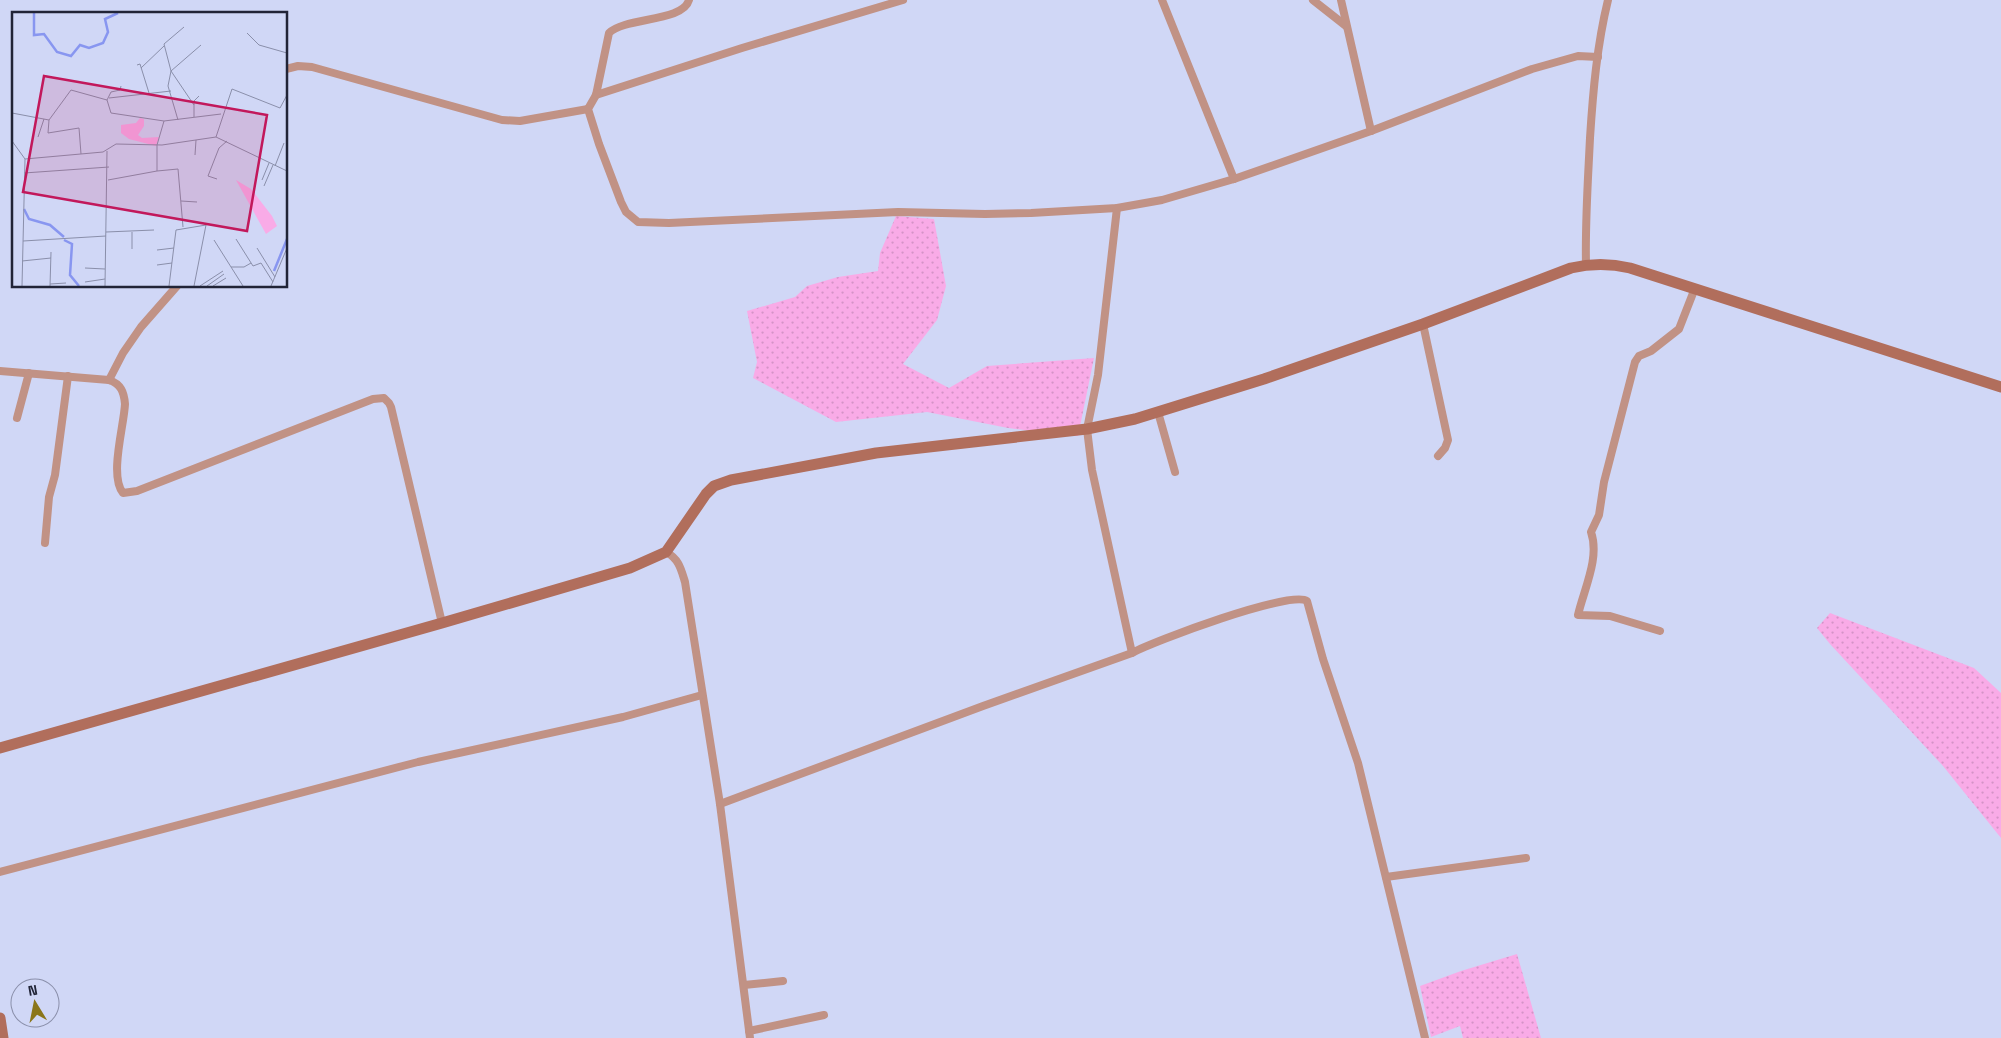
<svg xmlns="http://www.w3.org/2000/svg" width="2001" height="1038" viewBox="0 0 2001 1038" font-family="'Space Grotesk',sans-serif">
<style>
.grass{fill:url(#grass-dots)}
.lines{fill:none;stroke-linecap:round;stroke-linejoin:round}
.street{stroke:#c19285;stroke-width:8}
.secondary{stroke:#b16e5c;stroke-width:11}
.inset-river{fill:none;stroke:#8896f0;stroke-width:2.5}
.inset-road{fill:none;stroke:#8a8faa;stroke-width:1}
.view{fill:#c2185b;fill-opacity:0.15;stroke:#c2185b;stroke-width:2.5}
.inset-edge{fill:none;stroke:#212437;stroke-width:2.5}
</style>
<defs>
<pattern id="grass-dots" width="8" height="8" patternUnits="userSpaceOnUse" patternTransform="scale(1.25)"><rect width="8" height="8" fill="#f9abe7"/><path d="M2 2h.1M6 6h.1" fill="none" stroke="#d593c7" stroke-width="1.8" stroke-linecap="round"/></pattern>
</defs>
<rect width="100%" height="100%" fill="#d0d7f6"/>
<g class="grass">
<path d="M896,216l38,3 12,67 -9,34 -34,44 46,24 38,-22 107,-8 -16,78 -70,-8 -81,-16 -91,10 -83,-44 4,-16 -10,-51 48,-14 12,-11 31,-9 40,-6 2,-18z"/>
<path d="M1830,613l144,55 27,25v145l-58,-72 -113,-122 -13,-16z"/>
<path d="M1517,954l24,84h-78l-3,-12 -29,11 -11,-51 41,-15z"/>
</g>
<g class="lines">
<g class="street">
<path d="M689,0c-6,22 -64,17 -80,33l-13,62 -8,14 11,35 22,58 5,10 12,10 31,1 229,-11 87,2 46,-1 86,-5 45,-8 72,-21 137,-48 161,-62 46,-13 20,1"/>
<path d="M1162,0l72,179"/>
<path d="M1313,0l33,26"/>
<path d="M1341,0l30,131"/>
<path d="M286,69l12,-3 14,1 190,53 18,1 68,-12"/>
<path d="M596,95l146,-47 161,-48"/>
<path d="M1117,208l-19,167 -11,54 5,41 40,183c22,-12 158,-63 175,-52l16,58 35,104 67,275"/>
<path d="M1586,265c-1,-43 2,-85 4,-127 3,-47 7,-93 18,-138"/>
<path d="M1423,324l25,116 -3,8 -7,8"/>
<path d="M0,371l109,9c12,4 15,12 16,24 -1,22 -16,72 -2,89l14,-2 236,-92 11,-1 5,5 2,4 51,216"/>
<path d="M109,380l14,-27 18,-26 36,-41"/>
<path d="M1158,412l17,60"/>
<path d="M17,418l12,-45"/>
<path d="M45,543l4,-46 6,-22 13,-99"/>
<path d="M666,552c13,7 15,17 19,30l35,222 30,234"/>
<path d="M1660,631l-50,-15 -32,-1c6,-26 22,-57 13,-83l8,-17 5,-33 31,-120 4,-6 12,-5 28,-22 16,-41"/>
<path d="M720,804l263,-98 149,-53"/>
<path d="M0,872l418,-110 205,-45 79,-22"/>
<path d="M1386,877l140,-19"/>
<path d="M744,985l39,-4"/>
<path d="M749,1031l75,-16"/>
</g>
<g class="secondary">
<path d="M0,748l442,-125 188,-55 36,-16 40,-58 8,-8 17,-6 145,-27 211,-24 48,-10 129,-40 159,-55 148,-56c21,-5 38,-5 59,0l371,119"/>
<path d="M0,1018l3,20"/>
</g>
</g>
<g transform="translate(12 12)">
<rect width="275" height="275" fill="#d0d7f6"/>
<path d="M128,106l4,1v7l-6,9 4,3 17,-1 -3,9 -27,-7 -8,-6v-8l15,-2zM224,168l15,9 21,27 5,10 -11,8z" fill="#f9abe7"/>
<path class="inset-river" d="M22,1v22l10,-1 13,18 14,4 9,-11 9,3 14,-5 5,-11 -3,-13 13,-6M12,197l5,10 21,6 14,12M52,228l8,4 -2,31 9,11M262,259l13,-32"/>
<path class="inset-road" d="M235,21l12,12 28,8M125,53l3,-1 9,29M129,56l23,-22M159,59l23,34M159,59l30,-26M109,74l-1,4 -9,2 -4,8 4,13 53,8 57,-7M97,86l62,-7M0,101l37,7M182,105v-16l5,-5M166,108l-10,-34 3,-15 -7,-27 20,-17M152,109l-7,24v26l21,-2 5,58M26,125l6,-18M204,125l16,-48 48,19 7,-13M0,129l13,18 -3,127M69,142l-2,-26 -31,5 1,-13 22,-30 36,10M183,143l1,-15M13,147l78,-7 13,-8 46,1 54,-8 71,34M263,154l9,-23M12,161l85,-6M205,167l-9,-3 11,-28 8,-7M96,168l49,-9M250,168l7,-17M252,174l9,-21M169,189l16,1M94,220l48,-2M224,227l17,27 8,-3 12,19M202,228l29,46M11,229l83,-5M245,236l18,29M120,237v-17M145,238l17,-2M10,249l29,-3M145,253l15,-2M219,255h13l7,-4M73,256l20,1M73,270l20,-3M38,272l16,-1M38,274l1,-34M93,274l2,-135M157,274l7,-56 30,-5 -12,61M188,274l23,-15M195,274l17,-12M201,274l13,-8M259,274l16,-38"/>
<path class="view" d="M32,64l223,39 -20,116 -224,-39z"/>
<rect width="275" height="275" class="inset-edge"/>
</g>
<g transform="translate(35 1003) rotate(350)"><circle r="24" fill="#d0d7f6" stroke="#8a8faa"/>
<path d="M0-4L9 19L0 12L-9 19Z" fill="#8b761a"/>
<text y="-8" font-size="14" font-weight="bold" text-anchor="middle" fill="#212437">N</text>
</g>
</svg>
